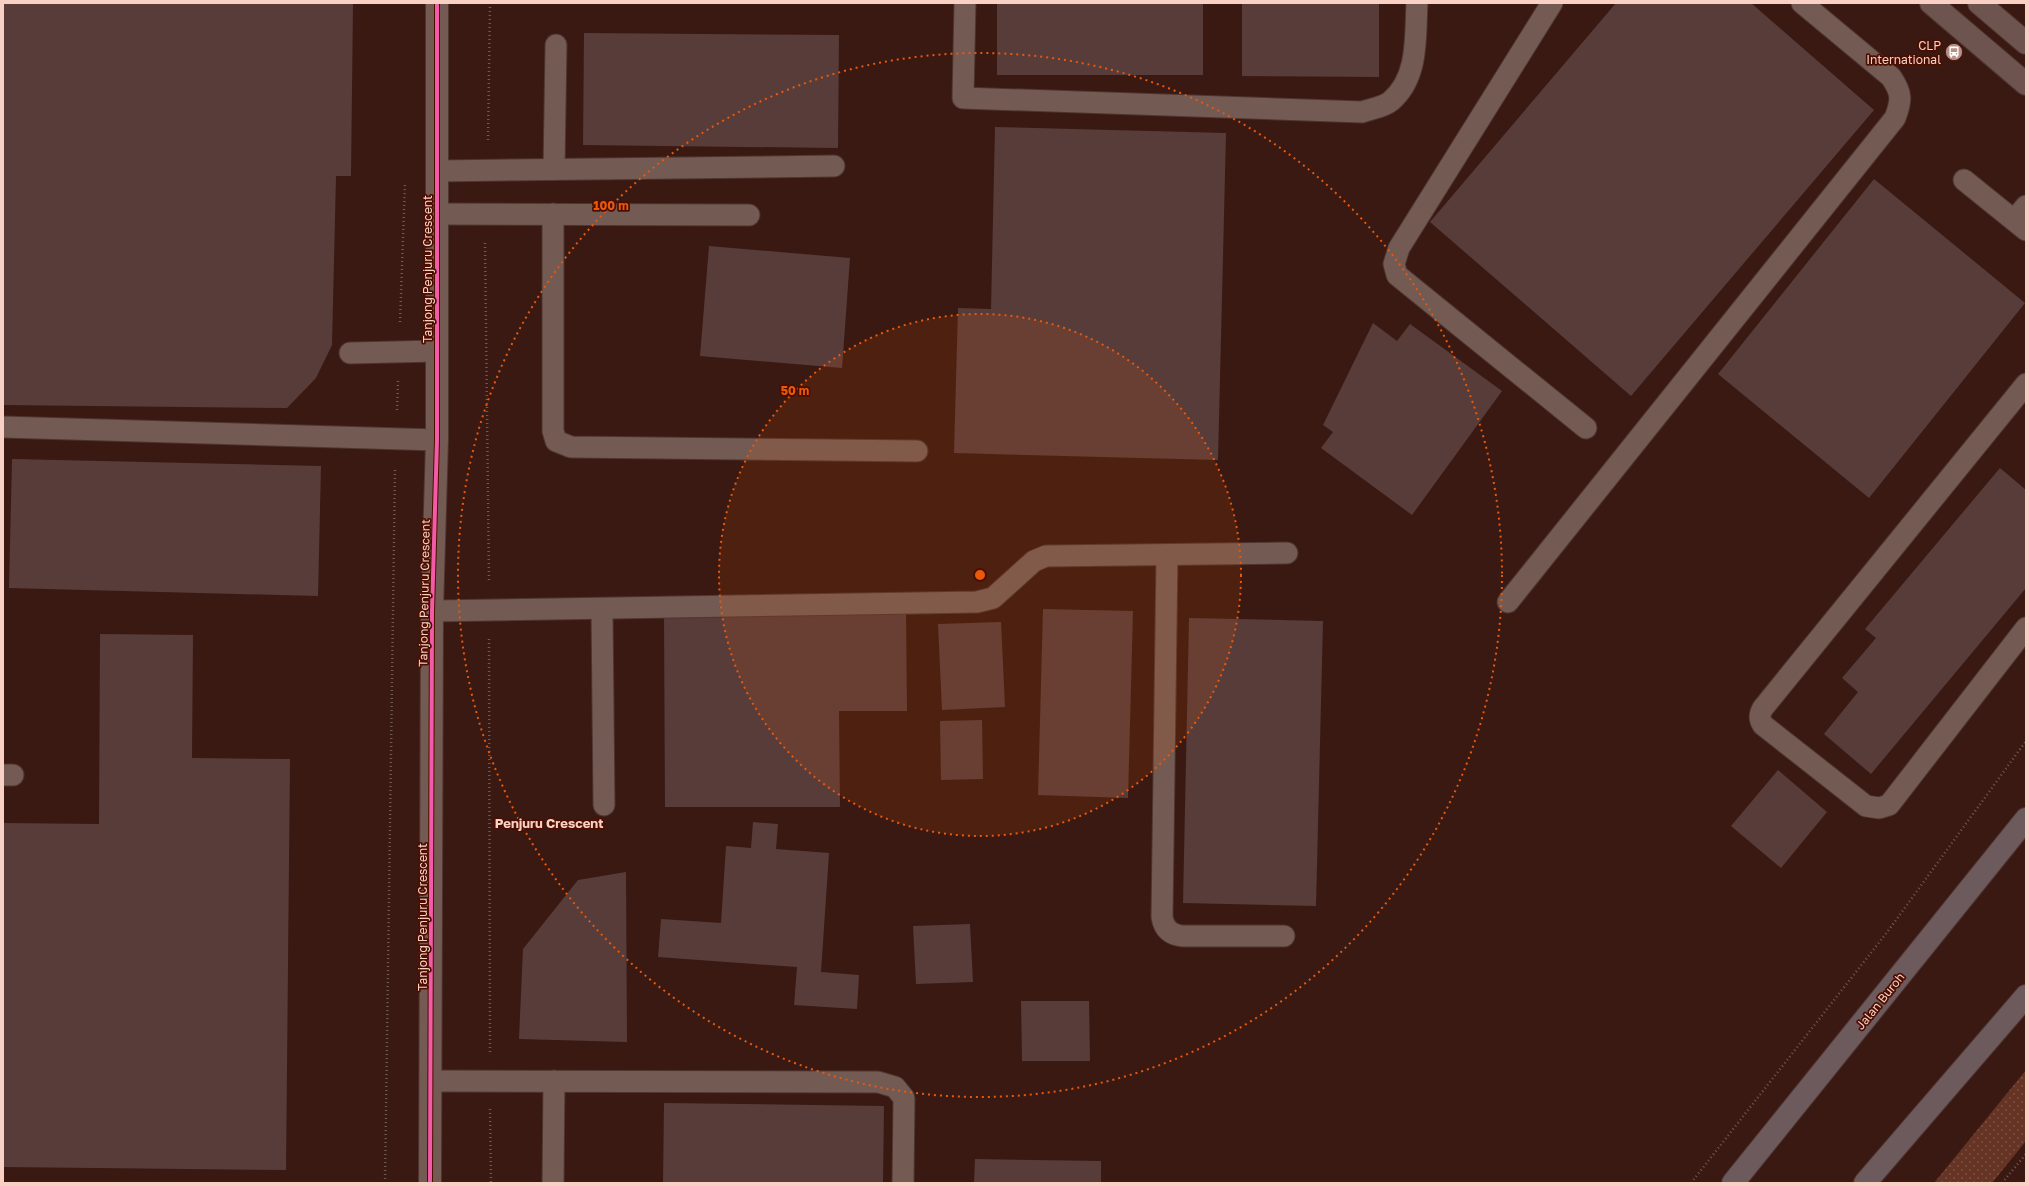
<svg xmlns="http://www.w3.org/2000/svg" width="2029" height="1186" viewBox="0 0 2029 1186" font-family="'Golos Text',sans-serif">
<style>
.green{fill:url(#green-dots)}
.building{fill:#583c3a}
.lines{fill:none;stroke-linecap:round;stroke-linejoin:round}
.lane-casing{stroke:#4f3530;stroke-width:23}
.street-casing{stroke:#4f3530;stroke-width:24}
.secondary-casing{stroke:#4f3530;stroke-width:24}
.highway-casing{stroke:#4f3530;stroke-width:24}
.path{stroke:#715a54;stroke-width:2.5;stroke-dasharray:1 3;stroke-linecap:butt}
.lane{stroke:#735a53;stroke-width:21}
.street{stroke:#735a53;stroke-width:22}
.secondary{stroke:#6d544f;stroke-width:22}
.highway{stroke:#6d5a5c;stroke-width:22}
.cycleway-casing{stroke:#4c0e00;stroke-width:6}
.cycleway{stroke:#f35aa7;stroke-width:4}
.ring{fill:none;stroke:#e8590c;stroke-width:2;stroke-dasharray:2 4}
.labels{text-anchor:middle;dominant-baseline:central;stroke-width:3.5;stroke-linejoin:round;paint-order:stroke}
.poi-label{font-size:12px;fill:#f8d0c4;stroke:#4c0e00;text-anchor:end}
.street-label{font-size:12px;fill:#f8d0c4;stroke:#4c0e00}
.neighbourhood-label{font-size:13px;font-weight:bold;fill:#f8d0c4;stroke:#4c0e00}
.centre{fill:#e8590c;stroke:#4c0e00;stroke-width:2}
.ring-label{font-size:12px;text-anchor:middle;font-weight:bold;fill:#e8590c;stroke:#4c0e00;stroke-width:3.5;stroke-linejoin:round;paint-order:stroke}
</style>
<defs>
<pattern id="green-dots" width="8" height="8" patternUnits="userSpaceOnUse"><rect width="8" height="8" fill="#663425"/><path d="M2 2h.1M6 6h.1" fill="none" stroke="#7d5043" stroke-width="1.8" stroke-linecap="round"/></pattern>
</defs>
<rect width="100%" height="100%" fill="#3a1912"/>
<path class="green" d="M2026,1070v71l-34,42h-58z"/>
<g class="building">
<path d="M3,3h350l-2,173h-15l-4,169 -16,33 -29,30 -284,-3z"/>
<rect x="997" y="3" width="206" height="72"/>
<path d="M1242,3h137v74l-137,-1z"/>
<path d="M1616,3h135l123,107 -243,286 -201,-174z"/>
<path d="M584,33l255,2 -1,113 -255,-3z"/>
<path d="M995,127l231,6 -8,327 -264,-7 4,-145 33,1z"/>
<path d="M1874,179l151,124 -156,195 -151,-124z"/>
<path d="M709,246l141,12 -8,110 -142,-12z"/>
<path d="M1373,323l24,18 13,-17 92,67 -90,124 -91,-67 12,-16 -10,-7z"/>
<path d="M12,459l309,7 -3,130 -309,-8z"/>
<path d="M2000,468l26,22v98l-155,186 -47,-40 34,-42 -16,-14 34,-40 -11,-9z"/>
<path d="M1043,609l90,2 -5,187 -90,-3z"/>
<path d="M664,612l242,1 1,98h-68l1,96h-175z"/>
<path d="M1189,618l134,3 -7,285 -133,-3z"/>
<path d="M1001,622l4,85 -63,3 -4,-86z"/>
<path d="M100,634l93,1 -1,123 98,1 -4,411 -283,-3v-344l96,1z"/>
<path d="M982,720l1,59 -42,1 -1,-59z"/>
<path d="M1778,770l49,42 -46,56 -50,-42z"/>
<path d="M753,822l25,2 -2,25 53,4 -8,119 38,3 -2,34 -63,-4 3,-38 -139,-10 3,-38 60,4 5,-77 25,2z"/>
<path d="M626,872l1,170 -108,-3 4,-90 55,-69z"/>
<path d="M970,924l3,58 -57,2 -3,-58z"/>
<path d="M1021,1001h68l1,60h-68z"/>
<path d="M664,1103l220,3 -1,77h-220z"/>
<path d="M975,1159l126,2v22h-127z"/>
</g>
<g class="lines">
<defs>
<g id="lane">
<path d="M965,3l-2,95 399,14c9,-3 22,-5 29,-11 28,-24 24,-64 26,-98"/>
<path d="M1552,3l-153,245 -5,16 3,11 189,153"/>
<path d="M554,169l2,-124"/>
<path d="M437,171l397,-5"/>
<path d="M1964,180l62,50"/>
<path d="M437,214l312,1"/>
<path d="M553,214v217l3,10 15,6 346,4"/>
<path d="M2014,220l12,-14"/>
<path d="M350,353l87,-2"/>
<path d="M2026,384l-263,324c-4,7 -4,11 0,17l103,81 13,2 10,-3 137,-177"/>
<path d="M3,427l434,13"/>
<path d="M1167,555l-5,362c2,12 9,18 21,19h101"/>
<path d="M1508,602l387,-484c7,-18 7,-25 -4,-41l-89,-74"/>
<path d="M602,609l2,196"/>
<path d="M432,611l545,-9 16,-4 41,-37 12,-5 241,-3"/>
<path d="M3,775h10"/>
<path d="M431,1081l447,1 17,5 9,11 -1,85"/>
<path d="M553,1183l1,-102"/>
</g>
<path id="street" d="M430,1183l2,-572 5,-171v-437"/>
<g id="secondary">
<path d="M1931,3l95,81"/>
<path d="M1979,3l47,40"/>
</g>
<g id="highway">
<path d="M1733,1183l293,-364"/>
<path d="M1865,1183l161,-187"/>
</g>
</defs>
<use href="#lane" class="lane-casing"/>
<use href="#street" class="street-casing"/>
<use href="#secondary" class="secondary-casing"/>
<use href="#highway" class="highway-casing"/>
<g class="path">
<path d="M488,140l2,-137"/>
<path d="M485,243l4,337"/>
<path d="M400,322l5,-139"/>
<path d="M397,410l1,-29"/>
<path d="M489,639l1,413"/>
<path d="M490,1109l1,74"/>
<path d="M385,1183l10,-716"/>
<path d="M1691,1183l197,-252 138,-190"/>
<path d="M2002,1183l24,-29"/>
</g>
<use href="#lane" class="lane"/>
<use href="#street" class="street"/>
<use href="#secondary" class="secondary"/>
<use href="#highway" class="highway"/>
<defs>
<path id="cycleway" d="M430,1183l2,-572 5,-171v-437"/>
</defs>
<use href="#cycleway" class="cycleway-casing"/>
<use href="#cycleway" class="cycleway"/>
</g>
<circle cx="980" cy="575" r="261" fill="#e8590c" fill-opacity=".12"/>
<g class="ring">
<circle cx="980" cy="575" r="261"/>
<circle cx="980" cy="575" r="522"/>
</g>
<defs>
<symbol id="bus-disc" viewBox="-11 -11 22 22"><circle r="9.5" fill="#b69086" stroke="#4c0e00"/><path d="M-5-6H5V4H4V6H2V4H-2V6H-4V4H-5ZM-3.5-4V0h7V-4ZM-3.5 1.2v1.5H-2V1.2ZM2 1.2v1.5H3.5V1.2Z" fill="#fff"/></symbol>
</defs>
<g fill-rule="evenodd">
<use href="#bus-disc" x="1944" y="42" width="20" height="20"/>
</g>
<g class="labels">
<g class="poi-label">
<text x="1941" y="45">CLP<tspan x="1941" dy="14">International</tspan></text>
</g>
<g class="street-label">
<text transform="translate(427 269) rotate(-90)">Tanjong Penjuru Crescent</text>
<text transform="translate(424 593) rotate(-89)">Tanjong Penjuru Crescent</text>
<text transform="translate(422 917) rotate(-90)">Tanjong Penjuru Crescent</text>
<text transform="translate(1880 1001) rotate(-51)">Jalan Buroh</text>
</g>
<g class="neighbourhood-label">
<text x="549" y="823">Penjuru Crescent</text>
</g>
</g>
<circle cx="980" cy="575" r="6" class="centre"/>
<g class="ring-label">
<text x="611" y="210">100 m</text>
<text x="795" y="395">50 m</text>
</g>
<rect width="2029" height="1186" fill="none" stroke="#f8d0c4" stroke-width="8"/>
</svg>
